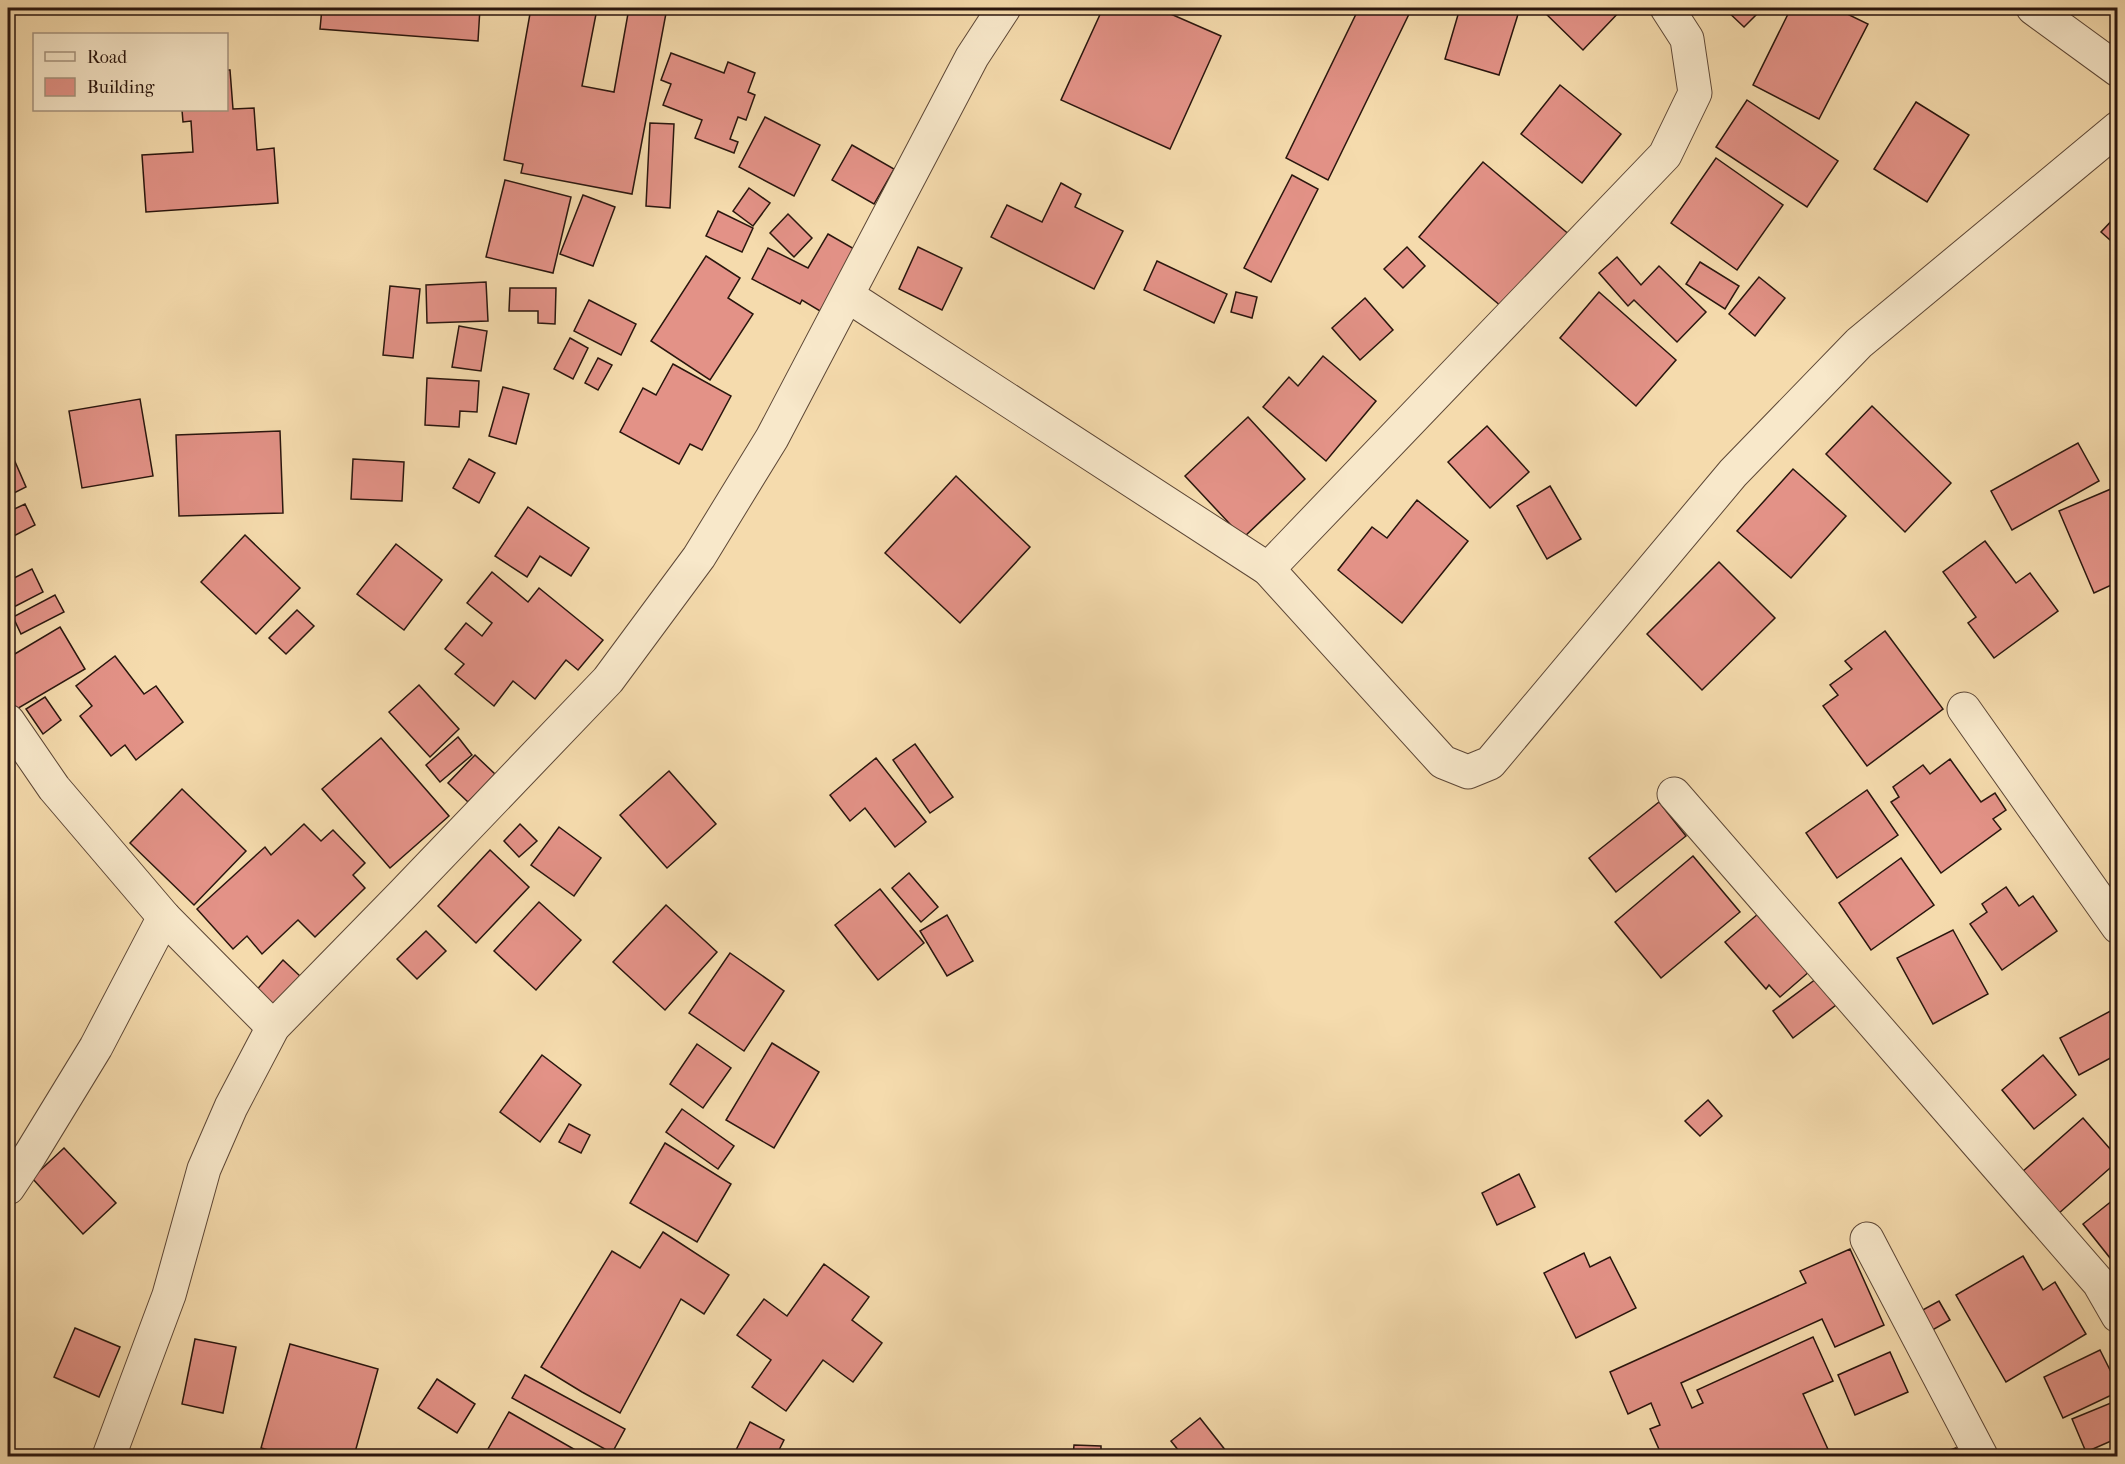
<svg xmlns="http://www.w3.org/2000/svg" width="2125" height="1464" viewBox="0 0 2125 1464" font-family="'IM FELL French Canon',serif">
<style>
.building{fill:#e39287;stroke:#2a160e;stroke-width:1.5}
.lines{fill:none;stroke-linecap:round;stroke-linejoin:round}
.minor-casing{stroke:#5d4736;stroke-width:35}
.minor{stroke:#f8e8ca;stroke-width:33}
</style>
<rect width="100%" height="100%" fill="#f5dbad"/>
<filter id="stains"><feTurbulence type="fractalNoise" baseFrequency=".00333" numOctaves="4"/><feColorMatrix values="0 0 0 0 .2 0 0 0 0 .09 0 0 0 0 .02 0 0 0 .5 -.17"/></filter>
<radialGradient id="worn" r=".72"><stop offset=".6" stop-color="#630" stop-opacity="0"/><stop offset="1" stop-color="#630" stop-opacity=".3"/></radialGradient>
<g class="building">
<path d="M322,8h158l-2,33 -158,-12z"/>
<path d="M531,8l66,1 -15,77 32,6 15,-84h38l-35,186 -111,-21 2,-9 -19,-4z"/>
<path d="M1103,8h54l64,28 -51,113 -109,-49z"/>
<path d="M1359,8h53l-84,172 -42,-22z"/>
<path d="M1460,8h60l-21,67 -54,-16z"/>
<path d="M1543,8h80l-40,42 -42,-41z"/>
<path d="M1724,8h39l-19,19z"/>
<path d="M1791,8h44l33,16 -49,95 -66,-34z"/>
<path d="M671,53l53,20 4,-11 27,11 -7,19 7,3 -9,25 -8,-3 -8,22 8,3 -4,11 -39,-15 7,-18 -39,-15 8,-21 -10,-4z"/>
<path d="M226,70h4l3,39 21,-1 3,42 17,-2 4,55 -132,9 -4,-57 51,-3 -2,-31 -8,1 -1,-12h44z"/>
<path d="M1560,85l61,49 -39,49 -61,-49z"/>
<path d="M1747,100l91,61 -31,46 -91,-60z"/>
<path d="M1916,102l53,33 -42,67 -53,-33z"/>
<path d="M765,117l55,28 -26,51 -55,-29z"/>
<path d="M650,123l24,1 -4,84 -24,-2z"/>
<path d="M852,145l42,24 -20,35 -42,-24z"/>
<path d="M1716,158l67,47 -46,65 -66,-47z"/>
<path d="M1483,162l88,74 -63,76 -89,-75z"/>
<path d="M1292,175l26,14 -47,93 -27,-14z"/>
<path d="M505,180l66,17 -18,76 -67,-16z"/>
<path d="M1061,183l20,11 -6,13 48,24 -29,58 -103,-52 16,-32 35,17z"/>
<path d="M749,188l21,15 -17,23 -20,-15z"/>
<path d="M583,195l32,12 -22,59 -33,-12z"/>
<path d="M718,211l35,17 -11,24 -36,-16z"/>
<path d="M788,214l24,24 -18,19 -24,-24z"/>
<path d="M2118,214v33l-17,-15z"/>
<path d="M828,234l28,16 -36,61 -18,-11 -2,4 -48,-25 16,-31 40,20z"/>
<path d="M918,247l44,21 -20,42 -43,-21z"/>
<path d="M1407,247l18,19 -22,22 -19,-19z"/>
<path d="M706,256l34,22 -12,20 25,16 -43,66 -59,-39z"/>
<path d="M1617,257l24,28 18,-19 47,46 -29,30 -43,-42 -6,6 -29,-33z"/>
<path d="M1157,261l70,33 -13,29 -70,-33z"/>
<path d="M1700,262l39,24 -14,23 -39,-25z"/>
<path d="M1759,277l26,21 -30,38 -26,-22z"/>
<path d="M486,282l2,39 -61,2 -1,-38z"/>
<path d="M390,286l30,3 -7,69 -30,-3z"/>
<path d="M510,288h46l-1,36 -17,-1v-12h-29z"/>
<path d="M1236,292l21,5 -5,21 -21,-6z"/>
<path d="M1599,292l77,68 -40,46 -76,-68z"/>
<path d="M1365,298l28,32 -33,30 -28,-32z"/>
<path d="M589,300l47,24 -15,31 -47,-24z"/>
<path d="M459,326l28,5 -6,40 -29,-4z"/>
<path d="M570,338l18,10 -15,31 -19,-10z"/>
<path d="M1323,356l53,45 -50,60 -63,-54 26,-30 9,9z"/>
<path d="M598,358l14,7 -14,25 -13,-7z"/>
<path d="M673,364l58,32 -29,54 -12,-6 -11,20 -59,-32 23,-44 13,7z"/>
<path d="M427,378l52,3 -2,31 -17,-1 -1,16 -34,-2z"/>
<path d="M503,387l26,7 -13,50 -27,-8z"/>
<path d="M140,399l13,77 -71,12 -13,-77z"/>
<path d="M1872,406l79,77 -46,49 -79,-78z"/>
<path d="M1248,417l57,62 -62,59 -58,-62z"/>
<path d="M1487,426l42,46 -39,36 -42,-46z"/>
<path d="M280,431l3,82 -104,3 -3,-81z"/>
<path d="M2078,443l21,38 -87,49 -21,-39z"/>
<path d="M13,457l13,30 -18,9v-37z"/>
<path d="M353,459l51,3 -2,39 -51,-2z"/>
<path d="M469,459l26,14 -16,30 -26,-15z"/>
<path d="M1793,469l53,47 -55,62 -54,-47z"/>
<path d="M956,476l74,71 -70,76 -75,-70z"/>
<path d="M1550,486l31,53 -34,20 -30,-53z"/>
<path d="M2118,486v96l-24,11 -35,-82z"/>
<path d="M1417,500l51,41 -66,82 -64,-53 34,-43 15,11z"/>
<path d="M25,504l10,21 -27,14v-27z"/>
<path d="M528,507l61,41 -18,28 -31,-20 -13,21 -32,-21z"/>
<path d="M245,535l55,53 -44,46 -55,-52z"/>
<path d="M1985,541l31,42 14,-10 28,38 -64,47 -26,-35 8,-6 -33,-45z"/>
<path d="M396,544l46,36 -38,50 -47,-36z"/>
<path d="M1719,562l56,56 -73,72 -55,-56z"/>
<path d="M32,569l11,23 -35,18v-29z"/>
<path d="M492,572l36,30 11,-14 64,52 -25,30 -12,-10 -31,39 -22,-18 -19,25 -39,-32 9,-10 -19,-15 21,-26 16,13 10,-13 -25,-20z"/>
<path d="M55,595l9,17 -43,22 -8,-17z"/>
<path d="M297,610l17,16 -28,28 -17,-16z"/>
<path d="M60,627l25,42 -75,44 -2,-4v-51z"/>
<path d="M1885,631l58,78 -76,57 -44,-60 15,-11 -8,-10 22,-16 -7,-8z"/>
<path d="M115,656l29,38 12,-8 27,36 -47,38 -11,-15 -14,11 -31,-40 12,-10 -16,-20z"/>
<path d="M419,685l40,44 -29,28 -41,-45z"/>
<path d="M45,697l16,23 -18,14 -17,-25z"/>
<path d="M458,737l14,18 -32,27 -14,-17z"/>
<path d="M381,738l68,78 -59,52 -68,-79z"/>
<path d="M915,744l38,53 -23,16 -37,-53z"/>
<path d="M475,755l20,19 -27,28 -20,-19z"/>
<path d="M876,758l50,64 -31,25 -30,-39 -15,13 -20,-26z"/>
<path d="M1950,759l31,43 14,-9 11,17 -13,9 8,10 -60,44 -50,-71 8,-5 -6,-10 30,-22 7,9z"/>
<path d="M669,771l47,53 -49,44 -47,-53z"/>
<path d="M182,789l64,62 -52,54 -64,-62z"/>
<path d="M1867,790l31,45 -61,43 -31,-45z"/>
<path d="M1659,802l27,34 -70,56 -27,-34z"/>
<path d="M304,824l17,17 12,-11 32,33 -12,12 12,13 -50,49 -17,-17 -36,34 -15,-18 -14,13 -36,-40 68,-62 6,8z"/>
<path d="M520,824l17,17 -18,16 -15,-16z"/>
<path d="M559,827l42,31 -27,38 -43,-31z"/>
<path d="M490,850l39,37 -53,56 -38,-37z"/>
<path d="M1693,856l47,56 -79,66 -46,-56z"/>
<path d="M1901,858l33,47 -63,45 -32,-47z"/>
<path d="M909,873l29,34 -17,15 -29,-34z"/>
<path d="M2006,887l13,19 14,-10 24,35 -55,39 -32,-46 17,-12 -5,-8z"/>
<path d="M880,889l44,54 -46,37 -43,-55z"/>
<path d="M539,902l42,38 -45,50 -42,-39z"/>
<path d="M666,905l51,47 -52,58 -52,-48z"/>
<path d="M1765,908l45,63 -30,26 -11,-12 -3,4 -41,-47z"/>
<path d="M947,915l26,46 -26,15 -27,-45z"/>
<path d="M1953,930l35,64 -55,30 -36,-66z"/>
<path d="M426,931l20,20 -29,28 -20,-20z"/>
<path d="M730,953l54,38 -40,60 -55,-38z"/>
<path d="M283,960l17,16 -29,34 -18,-16z"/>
<path d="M1816,979l20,26 -43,33 -20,-27z"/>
<path d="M2118,1007v47l-39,21 -19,-37z"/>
<path d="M772,1043l47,29 -45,76 -48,-28z"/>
<path d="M697,1044l34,24 -28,40 -33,-24z"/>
<path d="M542,1055l39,30 -41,57 -40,-30z"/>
<path d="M2043,1055l33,40 -42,34 -32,-39z"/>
<path d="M1708,1100l14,16 -22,20 -15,-15z"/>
<path d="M682,1109l52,37 -16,23 -52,-37z"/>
<path d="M2083,1118l35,40v3l-60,53 -36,-42z"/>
<path d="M569,1124l21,11 -9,18 -22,-11z"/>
<path d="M665,1143l66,41 -34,58 -67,-39z"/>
<path d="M64,1148l52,55 -33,31 -51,-56z"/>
<path d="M1519,1174l16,33 -38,18 -15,-32z"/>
<path d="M2118,1196v72l-35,-44z"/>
<path d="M663,1232l66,43 -25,39 -23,-15 -61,114 -38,-21 -41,-25 71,-116 28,17z"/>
<path d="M1850,1249l34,76 -49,22 -13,-28 -141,64 11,25 11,-5 -6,-13 116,-53 20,44 -30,13 28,62h-169l-12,-27 10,-4 -9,-22 -23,11 -18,-42 196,-89 -6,-12z"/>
<path d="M1584,1253l6,14 20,-10 26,51 -60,30 -32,-65z"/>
<path d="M2023,1256l20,34 12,-8 31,52 -80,48 -50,-87z"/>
<path d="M824,1264l45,33 -17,23 30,23 -29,39 -30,-22 -37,51 -34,-24 19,-27 -34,-25 27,-36 23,17z"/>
<path d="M1939,1301l11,19 -21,12 -10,-20z"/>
<path d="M75,1328l45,19 -21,50 -45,-20z"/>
<path d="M195,1339l41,8 -13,66 -41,-9z"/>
<path d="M290,1344l88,25 -24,87h-63l-30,-8z"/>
<path d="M2100,1350l18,36v6l-55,26 -19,-41z"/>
<path d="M1890,1352l18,40 -53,23 -17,-40z"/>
<path d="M525,1375l100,54 -13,24 -100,-55z"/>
<path d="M437,1379l38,25 -18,29 -39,-25z"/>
<path d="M2118,1400v38l-32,14 -14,-33z"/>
<path d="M509,1412l77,44h-102z"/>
<path d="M1200,1418l26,33 -6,5h-37l-12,-15z"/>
<path d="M750,1422l34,18 -8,16h-43z"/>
<path d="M1074,1445l27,1v10h-28z"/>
<path d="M1956,1448l3,8h-23l-1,-1z"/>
</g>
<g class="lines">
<defs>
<g id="minor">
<path d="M2033,8l85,62"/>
<path d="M848,296l420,273 175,193 25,10 22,-9 243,-290 126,-130 259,-215"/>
<path d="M1268,569l397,-414 30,-62 -8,-54 -20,-31"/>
<path d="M1964,709l154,218"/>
<path d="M8,721l46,67 110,129 109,110"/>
<path d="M1674,794l425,489 19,33"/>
<path d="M8,1188l22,-33 66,-108 68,-130"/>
<path d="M1867,1239l114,217"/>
<path d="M109,1456l60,-161 35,-126 27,-62 42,-80 130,-133 205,-214 91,-123 73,-119 200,-381 32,-49"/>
</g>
</defs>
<use href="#minor" class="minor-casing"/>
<use href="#minor" class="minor"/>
</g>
<rect width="2125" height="1464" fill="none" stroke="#f5dbad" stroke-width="30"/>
<rect x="9" y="9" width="2107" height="1446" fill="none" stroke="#2a160e" stroke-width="3"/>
<rect x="15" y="15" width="2095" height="1434" fill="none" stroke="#2a160e" stroke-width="1.5"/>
<rect x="33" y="33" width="195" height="78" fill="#f8e8ca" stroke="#a6947f" stroke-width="1.5"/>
<rect x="45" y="52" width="30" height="9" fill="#f8e8ca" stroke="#a6947f" stroke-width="1.5"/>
<text x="87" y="63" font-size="18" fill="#2a160e">Road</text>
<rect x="45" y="78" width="30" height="18" fill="#e39287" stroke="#a6947f" stroke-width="1.5"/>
<text x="87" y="93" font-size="18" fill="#2a160e">Building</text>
<rect width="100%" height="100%" filter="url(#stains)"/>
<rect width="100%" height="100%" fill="url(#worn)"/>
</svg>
